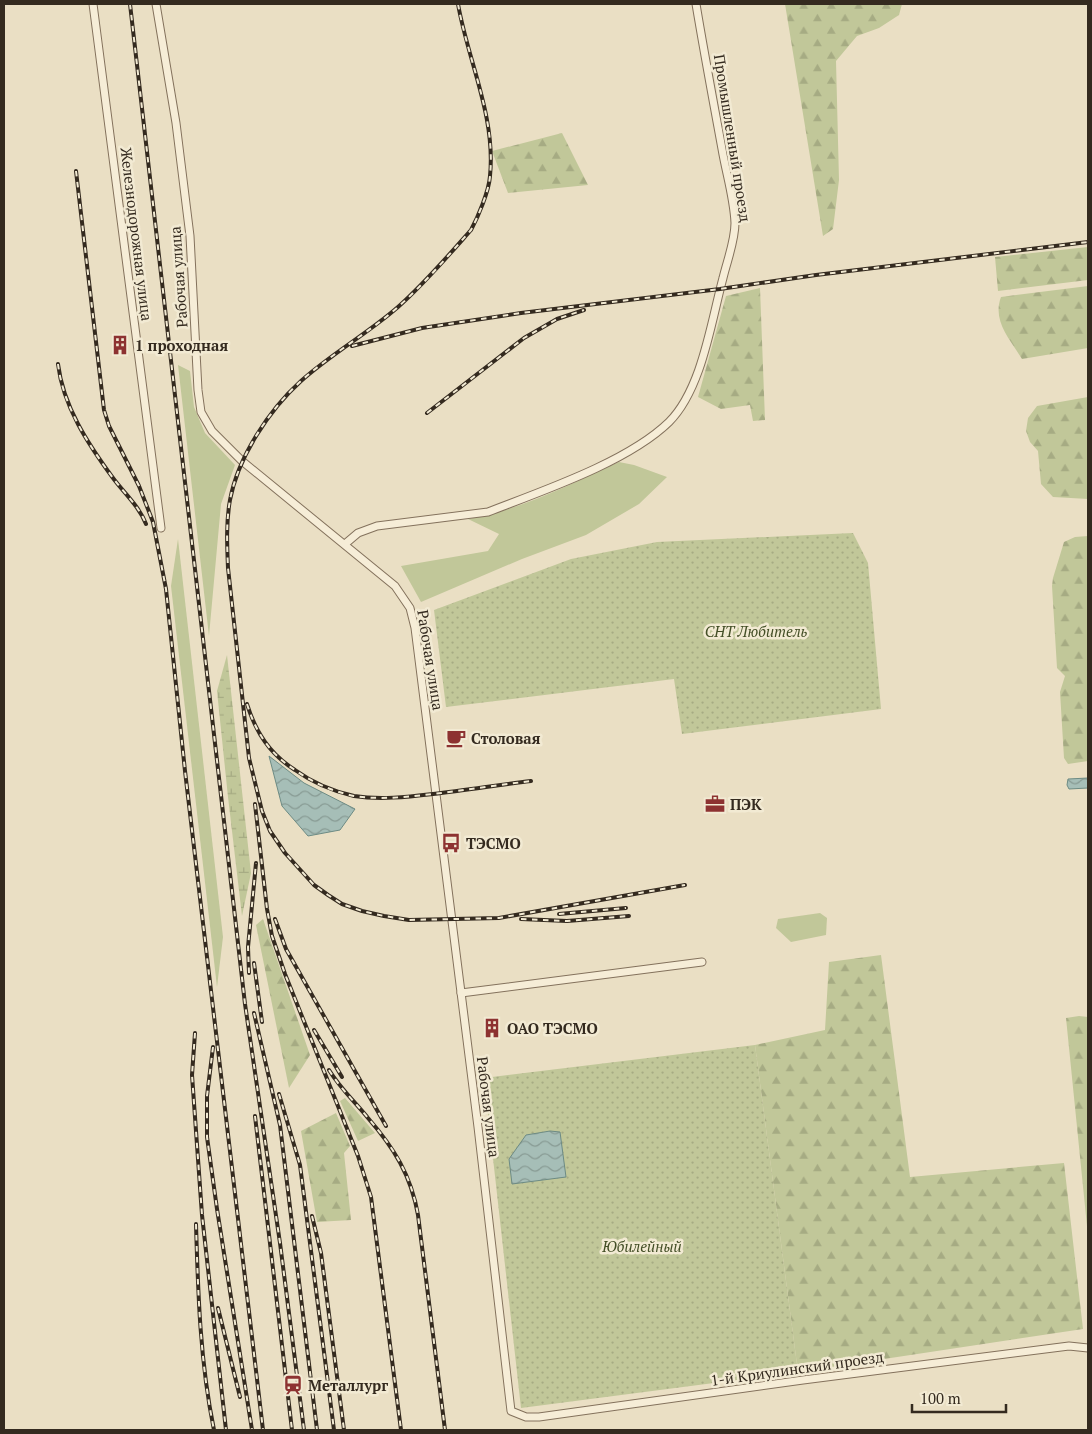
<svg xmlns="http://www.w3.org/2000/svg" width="1092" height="1434" viewBox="0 0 1092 1434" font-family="'PT Serif',serif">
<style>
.green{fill:#c1c799}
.forest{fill:url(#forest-firs)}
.wetland{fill:url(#wetland-marsh)}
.garden{fill:url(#garden-dots)}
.water{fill:url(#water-waves);stroke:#6d8b84}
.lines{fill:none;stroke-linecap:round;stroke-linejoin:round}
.minor-casing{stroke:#83715c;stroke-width:9}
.minor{stroke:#f6edd7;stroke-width:7}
.rail-casing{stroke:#342a1f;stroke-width:4}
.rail{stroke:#f2ead3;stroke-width:2;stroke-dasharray:5.5;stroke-linecap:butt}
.labels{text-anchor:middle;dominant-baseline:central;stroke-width:5;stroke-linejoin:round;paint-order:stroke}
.street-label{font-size:15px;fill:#342a1f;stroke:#f2ead3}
.poi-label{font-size:15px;font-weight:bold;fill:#342a1f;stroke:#f2ead3;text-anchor:start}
.park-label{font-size:15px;font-style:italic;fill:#444f27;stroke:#f2ead3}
</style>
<defs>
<pattern id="forest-firs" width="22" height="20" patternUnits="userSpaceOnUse" patternTransform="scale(1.25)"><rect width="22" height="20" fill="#c1c799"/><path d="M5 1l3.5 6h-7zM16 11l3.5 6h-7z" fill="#a6ab83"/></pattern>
<pattern id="wetland-marsh" width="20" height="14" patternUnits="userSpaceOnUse" patternTransform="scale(1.25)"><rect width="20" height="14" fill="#c1c799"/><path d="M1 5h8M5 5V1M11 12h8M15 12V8" fill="none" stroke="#a6ab83"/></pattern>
<pattern id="garden-dots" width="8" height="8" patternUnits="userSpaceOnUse" patternTransform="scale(1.25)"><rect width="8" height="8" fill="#c1c799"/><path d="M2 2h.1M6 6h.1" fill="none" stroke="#a6ab83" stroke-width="1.8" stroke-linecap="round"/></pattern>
<pattern id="water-waves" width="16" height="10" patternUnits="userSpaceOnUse" patternTransform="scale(1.25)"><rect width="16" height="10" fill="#a6beb7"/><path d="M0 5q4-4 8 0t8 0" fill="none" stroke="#889b94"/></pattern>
</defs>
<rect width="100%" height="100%" fill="#eadfc4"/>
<g class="green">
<path d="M178,365l12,6 4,36 11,26 30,32 -14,39 -12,132z"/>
<path d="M619,462l15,3 33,12 -28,27 -53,31 -64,24 -101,43 -20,-36 87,-15 11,-17 -31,-15c53,-9 102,-35 151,-57z"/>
<path d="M178,539l45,398 -6,50 -46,-401z"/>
<path d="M820,913l7,5 -1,17 -35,7 -15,-14 2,-9z"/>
</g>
<g class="forest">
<path d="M785,4h117l-3,11 -20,13 -22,8 -21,25 3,119 -6,49 -10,7z"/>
<path d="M562,133l26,52 -80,8 -16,-42z"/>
<path d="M1088,247v33l-90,11 -3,-34z"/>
<path d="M1088,286v62l-66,11c-12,-20 -30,-38 -21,-62z"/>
<path d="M760,288l5,132 -12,1 -3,-16 -29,4 -23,-12 28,-101z"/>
<path d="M1088,397v102l-35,-2 -12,-13 -3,-33 -8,-9 -4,-11 2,-13 9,-12z"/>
<path d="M1088,536v225l-20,3 -4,-6 -4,-66 5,-16 -8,-8 -5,-82 1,-8 11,-36 11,-5z"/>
<path d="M263,919l47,136 -21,33 -33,-163z"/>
<path d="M881,955l29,222 154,-14 19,166 -285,43 -43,-327 70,-15 4,-68z"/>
<path d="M1079,1016l9,1v219l-22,-218z"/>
<path d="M345,1098l30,35 -17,8 -18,-40z"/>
<path d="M336,1113l14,33 -6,7 7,67 -34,2 -16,-91z"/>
</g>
<path class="wetland" d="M227,655l24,218 -9,43 -14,-119 -11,-106z"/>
<g class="garden">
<path d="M853,533l15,30 13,146 -199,25 -8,-55 -228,28 -12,-97 137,-51 86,-17z"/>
<path d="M755,1045l43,327 -277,36 -37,-330z"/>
</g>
<g class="water">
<path d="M269,756l35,27 51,26 -15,21 -32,6 -26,-30z"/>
<path d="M1088,778v10l-19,1 -2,-4 1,-6z"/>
<path d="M550,1131l10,1 6,45 -54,7 -3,-25 17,-24z"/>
</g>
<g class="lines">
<defs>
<g id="minor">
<path d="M93,4l68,524"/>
<path d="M156,4l20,119 14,113 8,154 3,22 11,19 30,30 153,125 15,22 5,20 63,499 33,284 15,6h13l264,-37 266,-34 19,2"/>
<path d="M345,544l13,-11 19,-7 111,-14c54,-21 140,-50 181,-90 33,-33 42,-100 54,-144 4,-17 12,-37 12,-55 -1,-25 -9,-50 -13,-74 -9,-49 -18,-97 -26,-145"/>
<path d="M461,993l241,-31"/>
</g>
</defs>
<use href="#minor" class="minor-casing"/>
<use href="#minor" class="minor"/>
<defs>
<g id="rail">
<path d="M130,4l115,1000 35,239 24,187"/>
<path d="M458,4c10,57 38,113 32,172 -1,15 -12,41 -19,54 -23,26 -47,54 -73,77 -31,27 -67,47 -97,74 -32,29 -63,76 -71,119 -4,22 -3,45 -2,68l21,190 13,53 8,20 15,22 29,32 14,10 14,9 20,7 22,5 25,4 90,-2 186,-33"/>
<path d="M76,171l28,239 5,16 30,60 14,36 13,67 19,182 78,659"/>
<path d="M352,346l70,-18 99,-15 199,-24 96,-14 272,-33"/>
<path d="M58,364c5,42 30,80 55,114 11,15 26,28 33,46"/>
<path d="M427,413l97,-75 33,-19 27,-9"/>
<path d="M247,704c9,29 23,50 48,66 18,13 37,21 59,26 26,4 53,1 79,-2 33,-4 66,-9 98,-13"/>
<path d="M255,804l12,105 5,27 13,38 73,182 13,41 30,233"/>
<path d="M559,914l67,-6"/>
<path d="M275,919l11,30 100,177"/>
<path d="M521,919l46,2 62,-5"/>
<path d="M254,963l8,59"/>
<path d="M249,973l-1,-26 8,-84"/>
<path d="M254,1013l26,112 37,305"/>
<path d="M314,1030l28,47"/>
<path d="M195,1033l-3,42 10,140 24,215"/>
<path d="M213,1047l-6,49v41l10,72 35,221"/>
<path d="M329,1070c11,18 26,32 39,48 26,30 43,57 50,97l27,215"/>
<path d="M279,1094l21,71 34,265"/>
<path d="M255,1116l37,314"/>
<path d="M312,1216l9,37 23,177"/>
<path d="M196,1224c2,69 4,138 18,206"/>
<path d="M218,1308l22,89"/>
</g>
</defs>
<use href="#rail" class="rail-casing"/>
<use href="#rail" class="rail"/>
</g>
<defs>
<symbol id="building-bare" viewBox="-9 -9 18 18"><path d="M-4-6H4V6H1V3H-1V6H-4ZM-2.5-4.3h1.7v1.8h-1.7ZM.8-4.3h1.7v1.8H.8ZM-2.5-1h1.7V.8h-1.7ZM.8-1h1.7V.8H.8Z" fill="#8d3231" stroke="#f2ead3" stroke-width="2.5" paint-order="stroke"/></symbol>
<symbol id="cafe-bare" viewBox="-9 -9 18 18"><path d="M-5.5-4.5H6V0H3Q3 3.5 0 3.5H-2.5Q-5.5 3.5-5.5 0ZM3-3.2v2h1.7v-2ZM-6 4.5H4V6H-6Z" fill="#8d3231" stroke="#f2ead3" stroke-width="2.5" paint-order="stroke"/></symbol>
<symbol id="office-bare" viewBox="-9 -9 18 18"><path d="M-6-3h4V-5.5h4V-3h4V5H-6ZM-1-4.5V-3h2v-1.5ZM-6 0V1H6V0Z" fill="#8d3231" stroke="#f2ead3" stroke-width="2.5" paint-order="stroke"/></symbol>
<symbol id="bus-bare" viewBox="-9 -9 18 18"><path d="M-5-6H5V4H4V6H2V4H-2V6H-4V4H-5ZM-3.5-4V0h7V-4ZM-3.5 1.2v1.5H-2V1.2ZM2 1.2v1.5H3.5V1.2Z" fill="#8d3231" stroke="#f2ead3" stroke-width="2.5" paint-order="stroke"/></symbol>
<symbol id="station-bare" viewBox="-9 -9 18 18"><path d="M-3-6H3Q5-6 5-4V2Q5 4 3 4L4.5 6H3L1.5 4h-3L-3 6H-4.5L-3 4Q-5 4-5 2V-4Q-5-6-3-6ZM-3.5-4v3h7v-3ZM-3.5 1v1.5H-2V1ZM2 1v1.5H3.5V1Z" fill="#8d3231" stroke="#f2ead3" stroke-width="2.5" paint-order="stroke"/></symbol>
</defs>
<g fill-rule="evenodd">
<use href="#building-bare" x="106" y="331" width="28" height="28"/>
<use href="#cafe-bare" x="442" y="724" width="28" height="28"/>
<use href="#office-bare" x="701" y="790" width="28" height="28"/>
<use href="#bus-bare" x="437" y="829" width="28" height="28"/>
<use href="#building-bare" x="478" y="1014" width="28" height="28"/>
<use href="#station-bare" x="279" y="1371" width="28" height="28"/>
</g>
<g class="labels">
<g class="street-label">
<text transform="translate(733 138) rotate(81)">Промышленный проезд</text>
<text transform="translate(137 234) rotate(83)">Железнодорожная улица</text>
<text transform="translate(178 277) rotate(-94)">Рабочая улица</text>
<text transform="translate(431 660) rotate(81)">Рабочая улица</text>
<text transform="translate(489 1107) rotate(83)">Рабочая улица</text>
<text transform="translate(797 1368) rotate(-8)">1-й Криулинский проезд</text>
</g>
<g class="poi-label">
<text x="135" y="345">1 проходная</text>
<text x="471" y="738">Столовая</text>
<text x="730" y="804">ПЭК</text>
<text x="466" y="843">ТЭСМО</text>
<text x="507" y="1028">ОАО ТЭСМО</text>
<text x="308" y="1385">Металлург</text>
</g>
<g class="park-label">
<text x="756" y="631">СНТ Любитель</text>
<text x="642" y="1246">Юбилейный</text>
</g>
</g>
<rect width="1092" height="1434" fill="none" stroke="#342a1f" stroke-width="10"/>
<path d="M912 1404v8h94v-8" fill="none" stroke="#342a1f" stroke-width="2.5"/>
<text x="920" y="1404" font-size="15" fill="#342a1f" stroke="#f2ead3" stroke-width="4" paint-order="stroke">100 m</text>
</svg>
